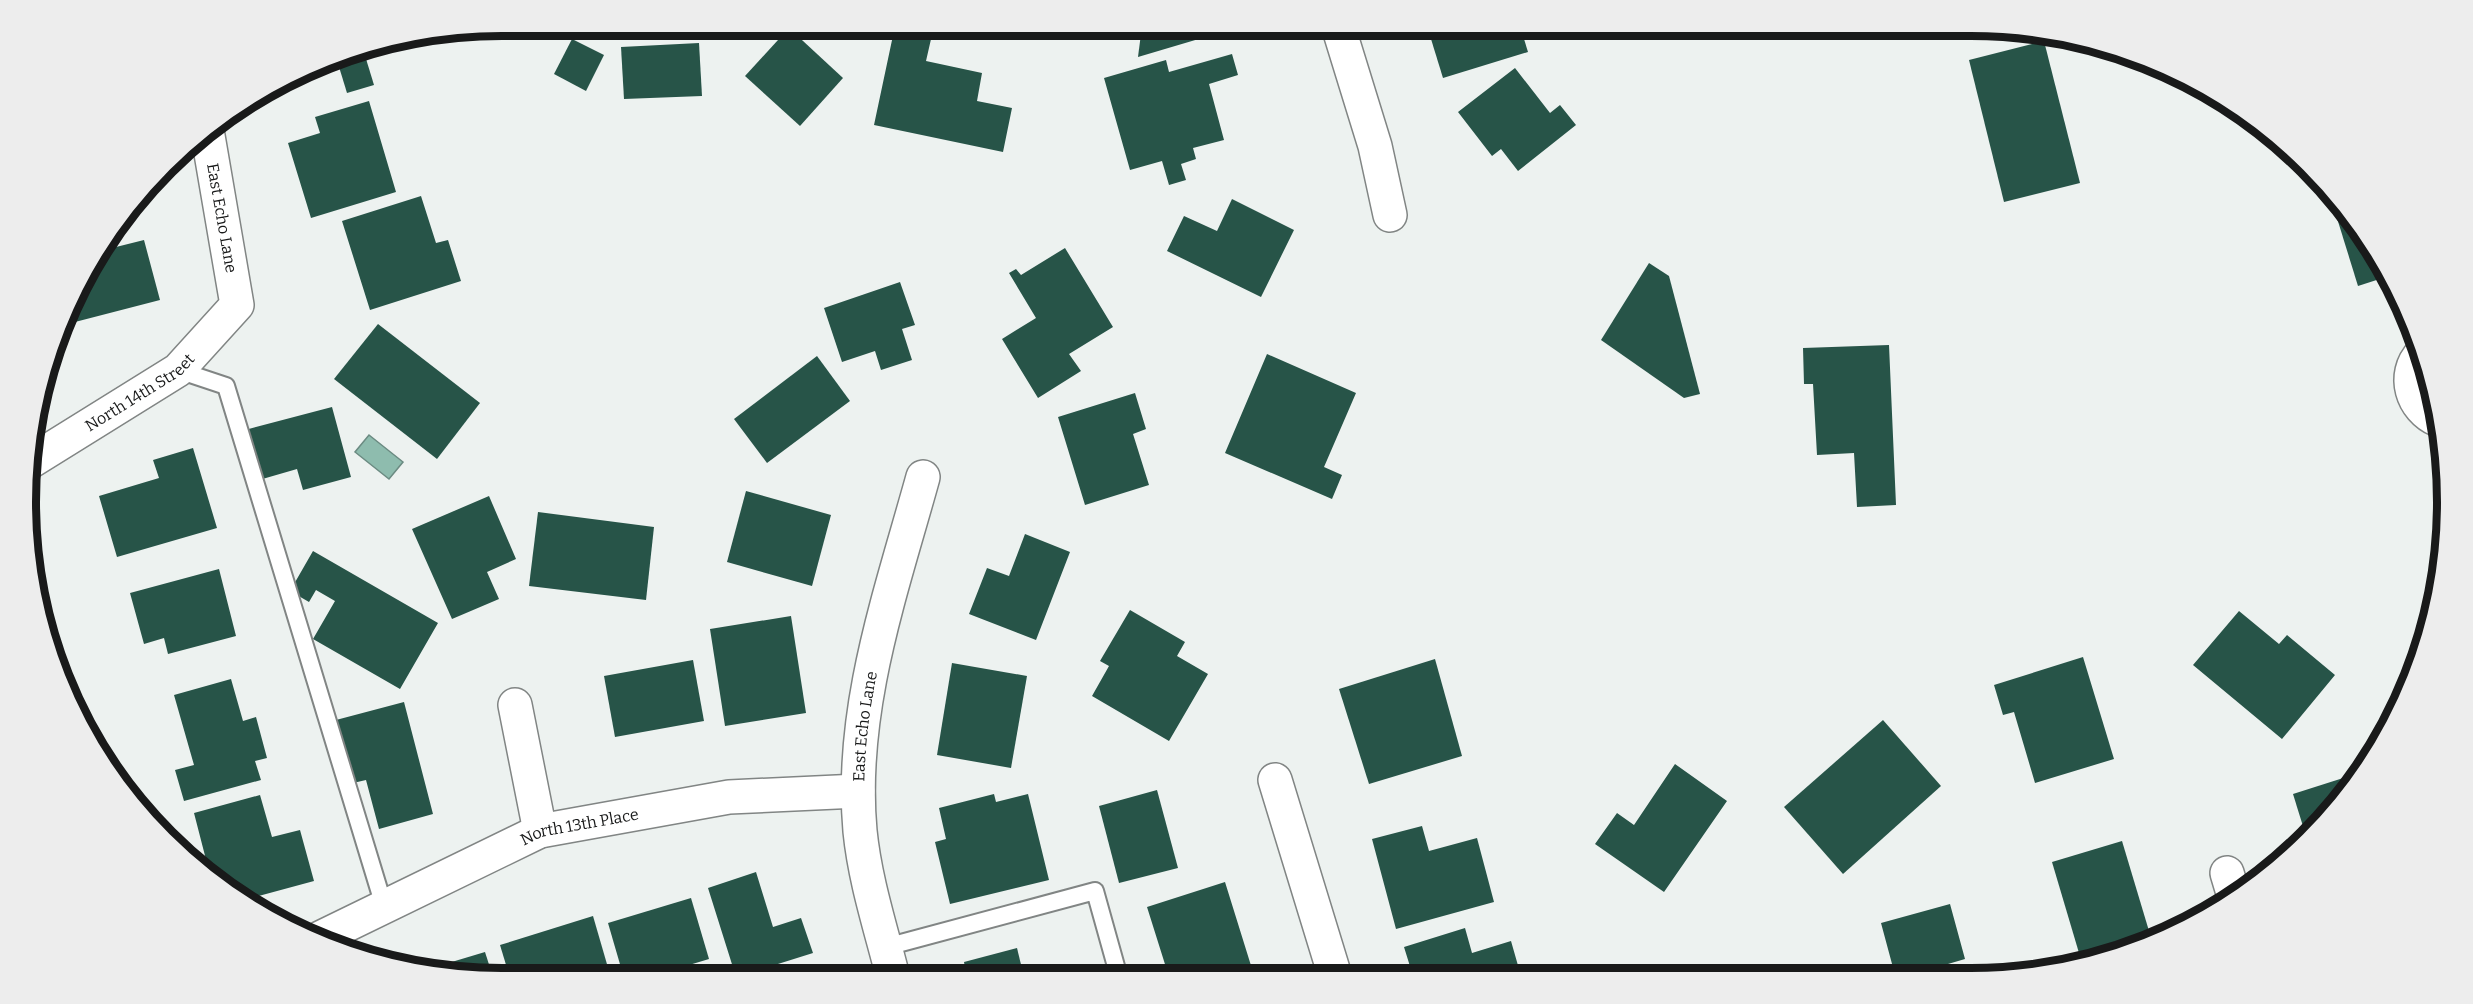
<svg xmlns="http://www.w3.org/2000/svg" width="2473" height="1004" viewBox="0 0 2473 1004" font-family="Bitter,serif">
<style>
.water{fill:#8ebcae;stroke:#6b8b82;stroke-width:1.5}
.building{fill:#275448}
.lines{fill:none;stroke-linecap:round;stroke-linejoin:round}
.service-casing{stroke:#818584;stroke-width:20}
.minor-casing{stroke:#818584;stroke-width:36}
.service{stroke:#fff;stroke-width:16}
.minor{stroke:#fff;stroke-width:33}
.labels{text-anchor:middle;dominant-baseline:central;stroke-width:6;stroke-linejoin:round;paint-order:stroke}
.street-label{font-size:16px;fill:#191a1a;stroke:#fff}
.rim{fill:none;stroke:#191a1a;stroke-width:8}
</style>
<rect width="100%" height="100%" fill="#edf2f0"/>
<path class="water" d="M369,435l34,27 -14,17 -34,-27z"/>
<g class="building">
<path d="M895,26h39l-8,35 56,12 -5,28 35,7 -9,44 -129,-27z"/>
<path d="M1142,26h82l5,4 -91,27z"/>
<path d="M1427,26h93l8,26 -85,26z"/>
<path d="M789,28l54,50 -43,48 -55,-50z"/>
<path d="M572,39l32,16 -18,36 -32,-17z"/>
<path d="M2044,41l36,142 -76,19 -35,-142z"/>
<path d="M699,43l3,53 -78,3 -3,-52z"/>
<path d="M363,49l11,36 -27,8 -11,-36 13,-6z"/>
<path d="M1232,54l6,21 -29,9 15,56 -31,8 3,11 -15,5 5,16 -17,5 -7,-24 -32,9 -26,-92 62,-18 3,12z"/>
<path d="M1515,68l35,45 10,-8 16,20 -58,46 -17,-22 -9,7 -34,-44z"/>
<path d="M369,101l27,91 -85,26 -23,-75 32,-10 -5,-16z"/>
<path d="M2328,189l21,23 40,64 -31,10z"/>
<path d="M421,196l15,47 12,-3 13,41 -91,29 -28,-89z"/>
<path d="M1232,199l62,31 -33,67 -94,-46 17,-35 33,15z"/>
<path d="M144,240l16,60 -85,22 -4,-17 18,-41 14,-17 1,3z"/>
<path d="M1065,248l48,79 -44,27 12,17 -43,27 -36,-59 34,-21 -27,-45 7,-4 5,6z"/>
<path d="M1649,263l20,13 31,118 -16,4 -83,-58z"/>
<path d="M900,282l15,43 -13,4 10,31 -31,10 -6,-19 -33,11 -18,-54z"/>
<path d="M378,324l102,79 -43,56 -103,-80z"/>
<path d="M1889,345l7,160 -39,2 -3,-54 -37,2 -4,-71h-9l-1,-36z"/>
<path d="M1267,354l89,39 -32,74 18,8 -10,24 -107,-46z"/>
<path d="M817,356l33,45 -83,62 -33,-44z"/>
<path d="M1135,393l11,36 -13,5 16,51 -64,20 -27,-88z"/>
<path d="M332,407l19,70 -48,13 -6,-21 -38,11 -14,-50z"/>
<path d="M193,448l24,80 -100,29 -18,-61 60,-18 -6,-18z"/>
<path d="M746,491l85,24 -19,71 -85,-24z"/>
<path d="M489,496l27,63 -29,13 12,27 -47,20 -40,-90z"/>
<path d="M538,512l116,15 -8,73 -117,-14z"/>
<path d="M1025,534l45,18 -34,88 -67,-26 18,-46 22,8z"/>
<path d="M313,551l125,72 -38,66 -87,-50 22,-38 -19,-11 -7,12 -19,-11z"/>
<path d="M219,569l17,67 -68,18 -4,-16 -20,6 -14,-51z"/>
<path d="M1130,610l55,32 -8,14 31,18 -39,67 -77,-45 17,-30 -9,-5z"/>
<path d="M2239,611l40,33 8,-9 48,40 -53,64 -89,-74z"/>
<path d="M791,616l15,97 -81,13 -15,-97z"/>
<path d="M2083,657l31,102 -79,24 -21,-71 -11,3 -9,-30z"/>
<path d="M1435,659l27,97 -93,28 -30,-95z"/>
<path d="M693,660l11,61 -89,16 -11,-61z"/>
<path d="M952,663l75,13 -16,92 -74,-13z"/>
<path d="M231,679l12,42 13,-4 11,41 -12,3 6,19 -77,21 -9,-31 19,-5 -20,-70z"/>
<path d="M404,702l29,112 -54,15 -13,-49 -13,3 -17,-63z"/>
<path d="M1883,720l58,66 -98,88 -59,-67z"/>
<path d="M1675,764l52,37 -63,91 -69,-48 22,-31 17,12z"/>
<path d="M2362,772l-56,64 -13,-42z"/>
<path d="M1157,790l21,78 -59,15 -20,-77z"/>
<path d="M994,794l2,8 32,-8 21,86 -99,24 -15,-62 11,-3 -7,-31z"/>
<path d="M260,795l12,42 28,-7 14,51 -66,18 -37,-20 -17,-66z"/>
<path d="M1422,826l7,25 48,-13 17,64 -98,27 -24,-90z"/>
<path d="M2122,841l27,90 -70,22 -27,-91z"/>
<path d="M756,872l17,55 28,-9 12,35 -77,24 -28,-89z"/>
<path d="M1225,882l28,90 -15,5h-49l-1,-4 -19,4 -22,-70z"/>
<path d="M691,898l18,61 -63,19h-22l-16,-55z"/>
<path d="M1950,904l15,55 -17,5 2,11h-55l-14,-52z"/>
<path d="M593,916l18,62h-101l-10,-33z"/>
<path d="M1465,928l7,25 39,-12 10,35h-108l-9,-29z"/>
<path d="M1017,948l7,29h-57l-3,-15z"/>
<path d="M485,952l8,25 -46,-8 -2,-5z"/>
</g>
<g class="lines">
<defs>
<g id="service">
<path d="M178,370l48,16 158,520"/>
<path d="M886,947l209,-56 24,86"/>
</g>
<g id="minor">
<path d="M1338,26l37,120 15,69"/>
<path d="M2422,353c-21,22 -10,56 16,67"/>
<path id="s1" d="M30,462l148,-92 59,-65 -30,-175"/>
<path d="M515,705l25,126"/>
<path d="M1275,780l60,196"/>
<path d="M2227,873l6,20"/>
<path id="s2" d="M320,938l220,-107 189,-34 129,-6"/>
<path id="s3" d="M893,977c-12,-48 -28,-96 -33,-146 -11,-122 31,-238 63,-354"/>
</g>
</defs>
<use href="#service" class="service-casing"/>
<use href="#minor" class="minor-casing"/>
<use href="#service" class="service"/>
<use href="#minor" class="minor"/>
</g>
<g class="labels">
<g class="street-label">
<text transform="translate(222 218) rotate(80)">East Echo Lane</text>
<text stroke="none"><textPath href="#s1" startOffset="130">North 14th Street</textPath></text>
<text stroke="none"><textPath href="#s3" startOffset="255">East Echo Lane</textPath></text>
<text stroke="none"><textPath href="#s2" startOffset="284">North 13th Place</textPath></text>
</g>
</g>
<path d="M0 0H2473V1004H0ZM502 36H1971A466 466 0 0 1 2437 502V502A466 466 0 0 1 1971 968H502A466 466 0 0 1 36 502V502A466 466 0 0 1 502 36Z" fill="#ededed" fill-rule="evenodd"/>
<path class="rim" d="M502 36H1971A466 466 0 0 1 2437 502V502A466 466 0 0 1 1971 968H502A466 466 0 0 1 36 502V502A466 466 0 0 1 502 36Z"/>
</svg>
